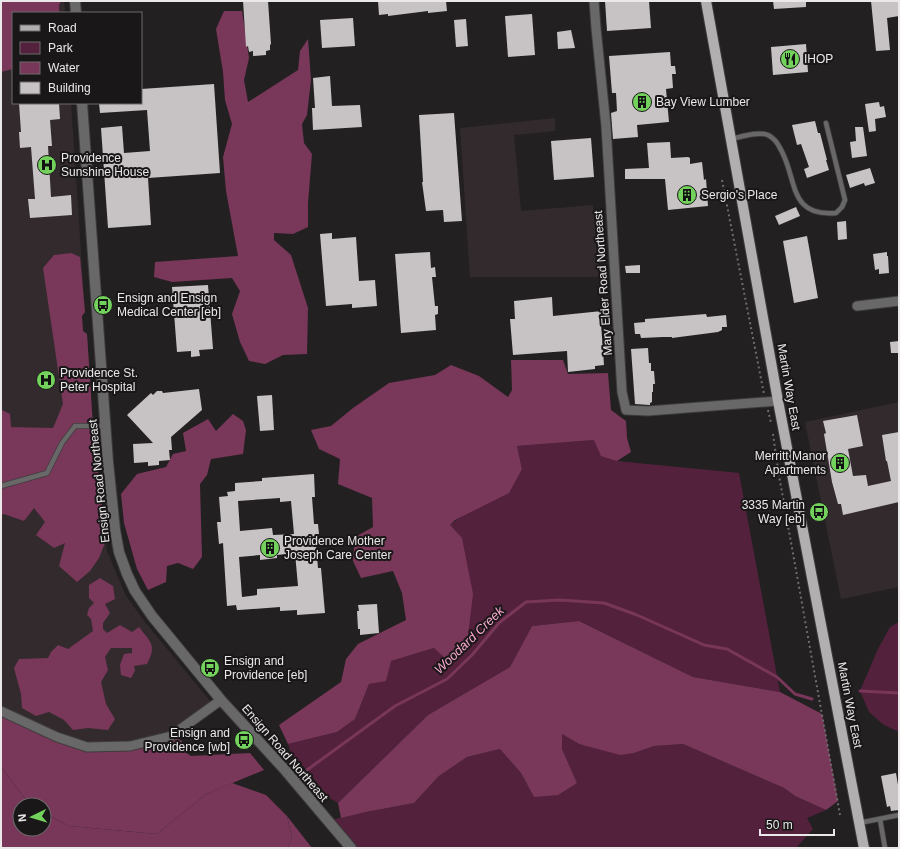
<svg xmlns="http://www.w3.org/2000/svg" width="900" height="849" viewBox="0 0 900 849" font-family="Arial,sans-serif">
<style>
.built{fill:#332a2e}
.green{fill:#54213c}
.forest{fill:#793759}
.water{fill:#783759}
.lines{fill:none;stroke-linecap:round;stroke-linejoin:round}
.stream{stroke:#783759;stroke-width:3}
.building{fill:#c7c3c5;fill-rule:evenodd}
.service-casing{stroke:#3f3c3e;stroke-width:6}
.minor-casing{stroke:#3f3c3e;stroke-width:11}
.tertiary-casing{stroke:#3f3c3e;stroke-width:12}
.primary-casing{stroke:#3f3c3e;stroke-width:12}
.path{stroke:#6f6d6e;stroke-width:2;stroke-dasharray:2 3;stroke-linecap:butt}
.service{stroke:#696868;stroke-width:4.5}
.minor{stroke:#696868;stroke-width:9}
.tertiary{stroke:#696868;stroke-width:10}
.primary{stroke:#b2afb0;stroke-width:10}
.labels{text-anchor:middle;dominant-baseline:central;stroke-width:4;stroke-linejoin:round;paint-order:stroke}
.poi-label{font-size:12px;fill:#eae8e9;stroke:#1a1718;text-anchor:start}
.street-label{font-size:12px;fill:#eae8e9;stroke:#1a1718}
.water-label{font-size:13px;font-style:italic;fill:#f8a8ce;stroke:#1a1718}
</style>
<rect width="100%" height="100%" fill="#232022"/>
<g class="built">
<path d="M1,1h63l1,12h-52v90h58l14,209 -3,4 1,15 4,3 6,92 14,125 19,45 19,26 69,84 -43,30 -84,11 -86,-36z"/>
<path d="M555,118v13l-41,4 7,76 72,-6 6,72h-129l-10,-149z"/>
<path d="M899,402v185l-58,12 -36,-177z"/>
</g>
<g class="green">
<path d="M594,440l23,21 122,12 41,219 -87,-15 -114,-56 -47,5 -22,41 -82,48 -90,88 -10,-6 -21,-27 -15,-15 -4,-11 49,-12 18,-13 14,-35 22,-23 43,-13 16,-123 72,-56 -5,-23z"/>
<path d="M899,622v110l-15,-7 -15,-13 -9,-21 18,-42 12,-22z"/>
<path d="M562,734l17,10 55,9 20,-7 29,-2 101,44 11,8 31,14 -19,8 6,11 -17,19h-440l-25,-28 35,-8 48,-9 25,-27 28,-19 33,-8 21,24 13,24 43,-14 -15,-34z"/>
</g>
<g class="forest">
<path d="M1,1h60l-2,4v8h-46v56l-12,3z"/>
<path d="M224,11h18l7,47 -5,22 4,22 50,-32 2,-19 8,-12 3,41 -4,35 -5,9 2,19 8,11 -4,49v24l-15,7 -19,-1v7l17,15 17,53 -1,46 -24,1 -18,9 -16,-3 -9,-19 -8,-28 8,-23 -8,-13 -60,4 -18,-5 1,-15 83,-6 -12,-65 -3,-34 9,-33 -7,-24 -2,-28 -7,-43z"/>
<path d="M71,253l9,4 5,55 -3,4 1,15 4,3 6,92 13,114 -7,18 -9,13 -13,11 -18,-16 6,-23 -11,5 -18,-13 9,-13 -11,-14 -10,13 -20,-7 -3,1 1,-105 8,4 1,13 42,1 10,-24 -20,-136 11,-13z"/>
<path d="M511,360h52l5,14 40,-1 3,37 15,11 1,17 4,14 -14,9 -16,-5 -7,-16 -77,6 5,23 -13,24 -54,27 -5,5 12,13 11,56 -7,58 -21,6 -11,-10 -43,13 -5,20 -17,3 -14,35 -18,13 -49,12 -9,-19 62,-43 5,-23 12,-15 48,-24 -4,-27 -9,-22 -32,7 -8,-17 2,-24 18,-10 -1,-29 -34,-14 2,-25 -21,-10 -8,-19 20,-4 22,-18 36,-25 46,-8 16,-10 28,11 29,21 4,-7z"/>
<path d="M233,414l10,7 3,9 -3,24 -32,5 -4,16 -7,9 2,73 -9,12 -15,-6 -11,3 -1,16 -18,8 -11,-21 -13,-46 -3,-29 16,-20 29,-7 7,-13 13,-3 -3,-18 25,-14 8,12z"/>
<path d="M100,578l13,8 2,13 -10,5 5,9 -7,10v6l4,4 13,-8 12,7 7,-5c12,16 18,18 8,37l-13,2 1,5 -4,7 -10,-3 -1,-10 4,-11 8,-1v-5h-21l-6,9 3,13 -7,12 5,22 9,15 -7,11 -20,-2 -15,2 -9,-10 -15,-8 -13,4 -14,-8 -1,-14 -7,-26 5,-9 29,-1 3,-6 7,-7 10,4 25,-18 -2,-12 -4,-4 2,-7 5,-5 -5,-5v-13z"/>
<path d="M579,621l114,56 87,15 42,22 16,87 -12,9 -31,-14 -11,-8 -101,-44 -29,2 -20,7 -14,2 -41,-11 -17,-10v15l15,34 -19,12 -24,2 -13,-24 -21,-24 -33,8 -28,19 -25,27 -48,9 -25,6 -3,-15 90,-88 82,-48 22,-41z"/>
<path d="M1,711l86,36 84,-11 11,5v9l9,6 59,-3 14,17 -58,24 -49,40 -88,-8 -25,-13v-8h-14l-29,-38z"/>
<path d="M287,816l25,32h-24l4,-10z"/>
</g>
<path class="water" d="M1,767l29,38h-10v24h24v-16l25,13 88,8 49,-40 26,-11 34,12 21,21 5,22 -4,10h-287z"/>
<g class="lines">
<g class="stream">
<path d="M860,691l39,2"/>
<path d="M307,770l88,-64 52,-27 25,-24 27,-32 27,-21 34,-2 44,3 33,12 67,30 23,4 50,28 18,17 17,5"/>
</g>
</g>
<g class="building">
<path d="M243,1h25l3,43 -1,1v5l-4,1v4l-13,1v-5l-4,1 -1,-6 -2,1z"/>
<path d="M378,1h68l1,10 -19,2v-2l-40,5v-2l-9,1z"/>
<path d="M605,1h44l2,27 -44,3z"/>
<path d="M773,1h33v6l-32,2z"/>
<path d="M871,1h28v15l-12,2 3,32 -14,1z"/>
<path d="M532,14l3,41 -27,2 -3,-41z"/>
<path d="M353,18l2,28 -33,2 -2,-28z"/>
<path d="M466,19l2,27 -12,1 -2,-27z"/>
<path d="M571,30l4,18 -17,1 -1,-17z"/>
<path d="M806,44l2,28 -35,3 -2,-28z"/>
<path d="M670,52l1,14h4l1,8h-4l1,14 -7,1 3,33 -32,3 1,12 -25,2 -2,-26 6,-2 -1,-18h-4l-3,-37z"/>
<path d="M330,76l2,30 28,-1 2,22 -49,3 -1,-22h3l-2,-30z"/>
<path d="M214,84l6,89 -72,5 3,47 -43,3 -7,-100 21,-2 2,27 26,-2 -3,-41 -47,3 -1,-10h42v-14z"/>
<path d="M879,102l1,5 4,-1 2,11 -11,2 1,12 -7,1 -4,-28z"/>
<path d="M19,103h40l1,16 -10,1 2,26h-4l3,51 20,-2 1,20 -42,3 -2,-19h7l-4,-52 -11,1 -1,-16h2z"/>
<path d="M454,113l8,108 -18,1 -1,-12 -17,1 -4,-29h1l-4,-67z"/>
<path d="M815,121l3,12h2l7,27h-1l3,10 -22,8 -3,-9 5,-2 -8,-23 -4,1 -5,-20z"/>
<path d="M855,127h8l4,29 -15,2 -2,-16 6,-1z"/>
<path d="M591,138l3,39 -40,3 -3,-39z"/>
<path d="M670,142l1,16 17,-1 2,1v6l12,-2 2,18 2,-1 2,27 -40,4 -3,-31h-40v-10l24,-1 -2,-25z"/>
<path d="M870,168l5,15 -10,3 -1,-3 -14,5 -4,-13z"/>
<path d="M796,207l4,9 -21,9 -4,-9z"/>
<path d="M846,221l1,18 -9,1 -1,-18z"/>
<path d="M332,233v6l24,-2 3,44 16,-1 2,26 -25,2v-4l-26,2 -6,-72z"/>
<path d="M807,236l11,62 -24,5 -11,-62z"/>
<path d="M430,252l1,16 4,-1 1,10h-4l3,29h3v8l-3,1 1,15 -35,3 -6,-79z"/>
<path d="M887,252v4h1l1,17 -10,1v-5l-4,1 -2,-16z"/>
<path d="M640,265v8h-14l-1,-7z"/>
<path d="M208,285l5,64 -14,1 1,6 -9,1v-6l-14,1 -5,-65z"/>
<path d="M552,297l1,19 49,-5 1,12h-2l3,42 -9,1v3l-27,3 -1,-21 -54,4 -3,-36h5l-1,-18z"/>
<path d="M706,314l1,3 19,-2 1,12h-5v3l-4,2 -46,6v-1h-9l-22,1 -1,-4h-5l-1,-11 11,-1v-3z"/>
<path d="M899,341v12h-8l-1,-11z"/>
<path d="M648,348l1,15h2v8h3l1,13h-2v8h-1v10l-2,1v2l-15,-1 -4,-55z"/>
<path d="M199,389l3,21 -31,27 1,13h-3l1,10 -11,1v4l-11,1v-4l-14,1 -1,-19 20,-1 -26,-28 24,-22 2,2 4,-4h5l1,2z"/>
<path d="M272,395l2,35 -14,1 -3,-35z"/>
<path d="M857,415l6,31 -15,3 5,27 13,-1 2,11 23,-5 -4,-20h-1l-4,-26 17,-3v70l-56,13 -2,-11h-3l-6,-22 -8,-48 2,-1 -3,-12z"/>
<path d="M314,474l1,23h-3l2,27h4l1,10h-4l3,34h3l4,45 -28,2v-5l-17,1v-4l-41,3h-2l-1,-5 -9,1 -4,-63 -4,1 -2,-22h4l-2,-25 9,-1 -1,-4 8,-1v-8l27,-2v-3zM280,498v4l11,-1 3,33 -21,1 -1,-7 -32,3 -2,-30zM295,553l3,33 -41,3v6l-15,2 -3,-40 21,-2v5l17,-2v-3z"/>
<path d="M377,604l2,29 -19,2v-6h-2l-1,-18h2l-1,-6z"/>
<path d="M896,773l2,12h1v25l-8,1 -1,-5 -3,1 -6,-31z"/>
</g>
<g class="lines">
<defs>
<g id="service">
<path d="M731,139c10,-2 27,-8 37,-4 6,3 9,7 12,13 18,30 7,69 56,65l6,-6 3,-7 -19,-77"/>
<path d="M1,486l46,-13 15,-30 13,-17h30"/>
<path d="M880,819l5,29"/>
<path d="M859,823l40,-8"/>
</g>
<g id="minor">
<path d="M594,1l2,27 10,98 16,266 4,18 22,1 130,-10"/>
<path d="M857,306l42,-5"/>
<path d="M1,711l56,26 30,10 43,-1 41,-10 50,-36"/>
</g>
<g id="tertiary">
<path d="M75,1l1,12"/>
<path d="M82,103l26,359 7,68 4,22 8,22 8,17 17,25 69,84 64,70 66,78"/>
</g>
<path id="primary" d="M706,1l72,400 86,447"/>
</defs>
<use href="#service" class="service-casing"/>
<use href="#minor" class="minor-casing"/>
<use href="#tertiary" class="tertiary-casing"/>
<use href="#primary" class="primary-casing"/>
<g class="path">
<path d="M722,180l42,214"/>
<path d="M768,410l3,13"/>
<path d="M773,434l5,36 62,345"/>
</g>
<use href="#service" class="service"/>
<use href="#minor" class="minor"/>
<use href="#tertiary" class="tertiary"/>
<use href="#primary" class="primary"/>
</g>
<defs>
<symbol id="restaurant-disc" viewBox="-11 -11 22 22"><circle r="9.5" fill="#73d25c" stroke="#1a1718"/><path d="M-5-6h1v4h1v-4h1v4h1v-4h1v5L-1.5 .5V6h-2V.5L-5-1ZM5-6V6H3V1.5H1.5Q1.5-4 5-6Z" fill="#111"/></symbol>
<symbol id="building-disc" viewBox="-11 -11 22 22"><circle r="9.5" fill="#73d25c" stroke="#1a1718"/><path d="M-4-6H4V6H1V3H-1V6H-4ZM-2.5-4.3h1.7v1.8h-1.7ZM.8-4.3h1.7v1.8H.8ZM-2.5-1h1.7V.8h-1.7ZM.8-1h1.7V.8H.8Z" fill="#111"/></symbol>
<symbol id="hospital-disc" viewBox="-11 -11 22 22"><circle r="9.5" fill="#73d25c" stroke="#1a1718"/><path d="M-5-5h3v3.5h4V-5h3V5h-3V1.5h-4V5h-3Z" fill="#111"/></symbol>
<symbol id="bus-disc" viewBox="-11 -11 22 22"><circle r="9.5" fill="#73d25c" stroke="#1a1718"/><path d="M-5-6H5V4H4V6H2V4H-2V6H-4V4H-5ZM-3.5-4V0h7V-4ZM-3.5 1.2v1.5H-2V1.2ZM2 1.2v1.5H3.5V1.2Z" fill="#111"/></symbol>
</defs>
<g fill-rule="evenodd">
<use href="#restaurant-disc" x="779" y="48" width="22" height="22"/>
<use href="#building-disc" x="631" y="91" width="22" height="22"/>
<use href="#hospital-disc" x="36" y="154" width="22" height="22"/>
<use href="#building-disc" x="676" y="184" width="22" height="22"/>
<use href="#bus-disc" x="92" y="294" width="22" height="22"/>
<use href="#hospital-disc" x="35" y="369" width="22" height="22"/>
<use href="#building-disc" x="829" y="452" width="22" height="22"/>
<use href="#bus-disc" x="808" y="501" width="22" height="22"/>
<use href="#building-disc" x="259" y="537" width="22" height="22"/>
<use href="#bus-disc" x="199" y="657" width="22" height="22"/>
<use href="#bus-disc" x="233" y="729" width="22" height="22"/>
</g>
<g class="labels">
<g class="poi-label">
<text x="804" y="59">IHOP</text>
<text x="656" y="102">Bay View Lumber</text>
<text x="61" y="158">Providence<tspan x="61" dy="14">Sunshine House</tspan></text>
<text x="701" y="195">Sergio's Place</text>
<text x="117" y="298">Ensign and Ensign<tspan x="117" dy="14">Medical Center [eb]</tspan></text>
<text x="60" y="373">Providence St.<tspan x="60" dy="14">Peter Hospital</tspan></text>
<text x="826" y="456" text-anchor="end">Merritt Manor<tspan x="826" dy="14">Apartments</tspan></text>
<text x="805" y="505" text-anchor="end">3335 Martin<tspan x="805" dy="14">Way [eb]</tspan></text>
<text x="284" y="541">Providence Mother<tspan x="284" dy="14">Joseph Care Center</tspan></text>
<text x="224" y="661">Ensign and<tspan x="224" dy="14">Providence [eb]</tspan></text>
<text x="230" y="733" text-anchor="end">Ensign and<tspan x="230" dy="14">Providence [wb]</tspan></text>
</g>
<g class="street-label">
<text transform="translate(603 283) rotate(-94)">Mary Elder Road Northeast</text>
<text transform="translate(789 387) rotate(80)">Martin Way East</text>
<text transform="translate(99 481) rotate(-96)">Ensign Road Northeast</text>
<text transform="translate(850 705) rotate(79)">Martin Way East</text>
<text transform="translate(285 753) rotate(49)">Ensign Road Northeast</text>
</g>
<g class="water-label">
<text transform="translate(469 640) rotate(-44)">Woodard Creek</text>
</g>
</g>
<rect width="900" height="849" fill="none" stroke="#eae8e9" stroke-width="4"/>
<rect x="12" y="12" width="130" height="92" fill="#1a1718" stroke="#6d6b6c"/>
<rect x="20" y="25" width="20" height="6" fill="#b2afb0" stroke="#6d6b6c"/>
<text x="48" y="32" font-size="12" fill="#eae8e9">Road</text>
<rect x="20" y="42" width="20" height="12" fill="#54213c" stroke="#6d6b6c"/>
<text x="48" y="52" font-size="12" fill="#eae8e9">Park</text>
<rect x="20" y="62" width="20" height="12" fill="#783759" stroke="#6d6b6c"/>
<text x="48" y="72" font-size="12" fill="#eae8e9">Water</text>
<rect x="20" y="82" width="20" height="12" fill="#c7c3c5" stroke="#6d6b6c"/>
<text x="48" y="92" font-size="12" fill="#eae8e9">Building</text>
<g transform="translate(32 817) rotate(265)"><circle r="19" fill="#1a1718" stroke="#6d6b6c"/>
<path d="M0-3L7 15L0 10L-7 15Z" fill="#73d25c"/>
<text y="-6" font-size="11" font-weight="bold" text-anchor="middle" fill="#eae8e9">N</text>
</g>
<path d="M760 829v6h74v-6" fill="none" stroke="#eae8e9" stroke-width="2"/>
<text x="766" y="829" font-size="12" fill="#eae8e9" stroke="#1a1718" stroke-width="3" paint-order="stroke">50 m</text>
</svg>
